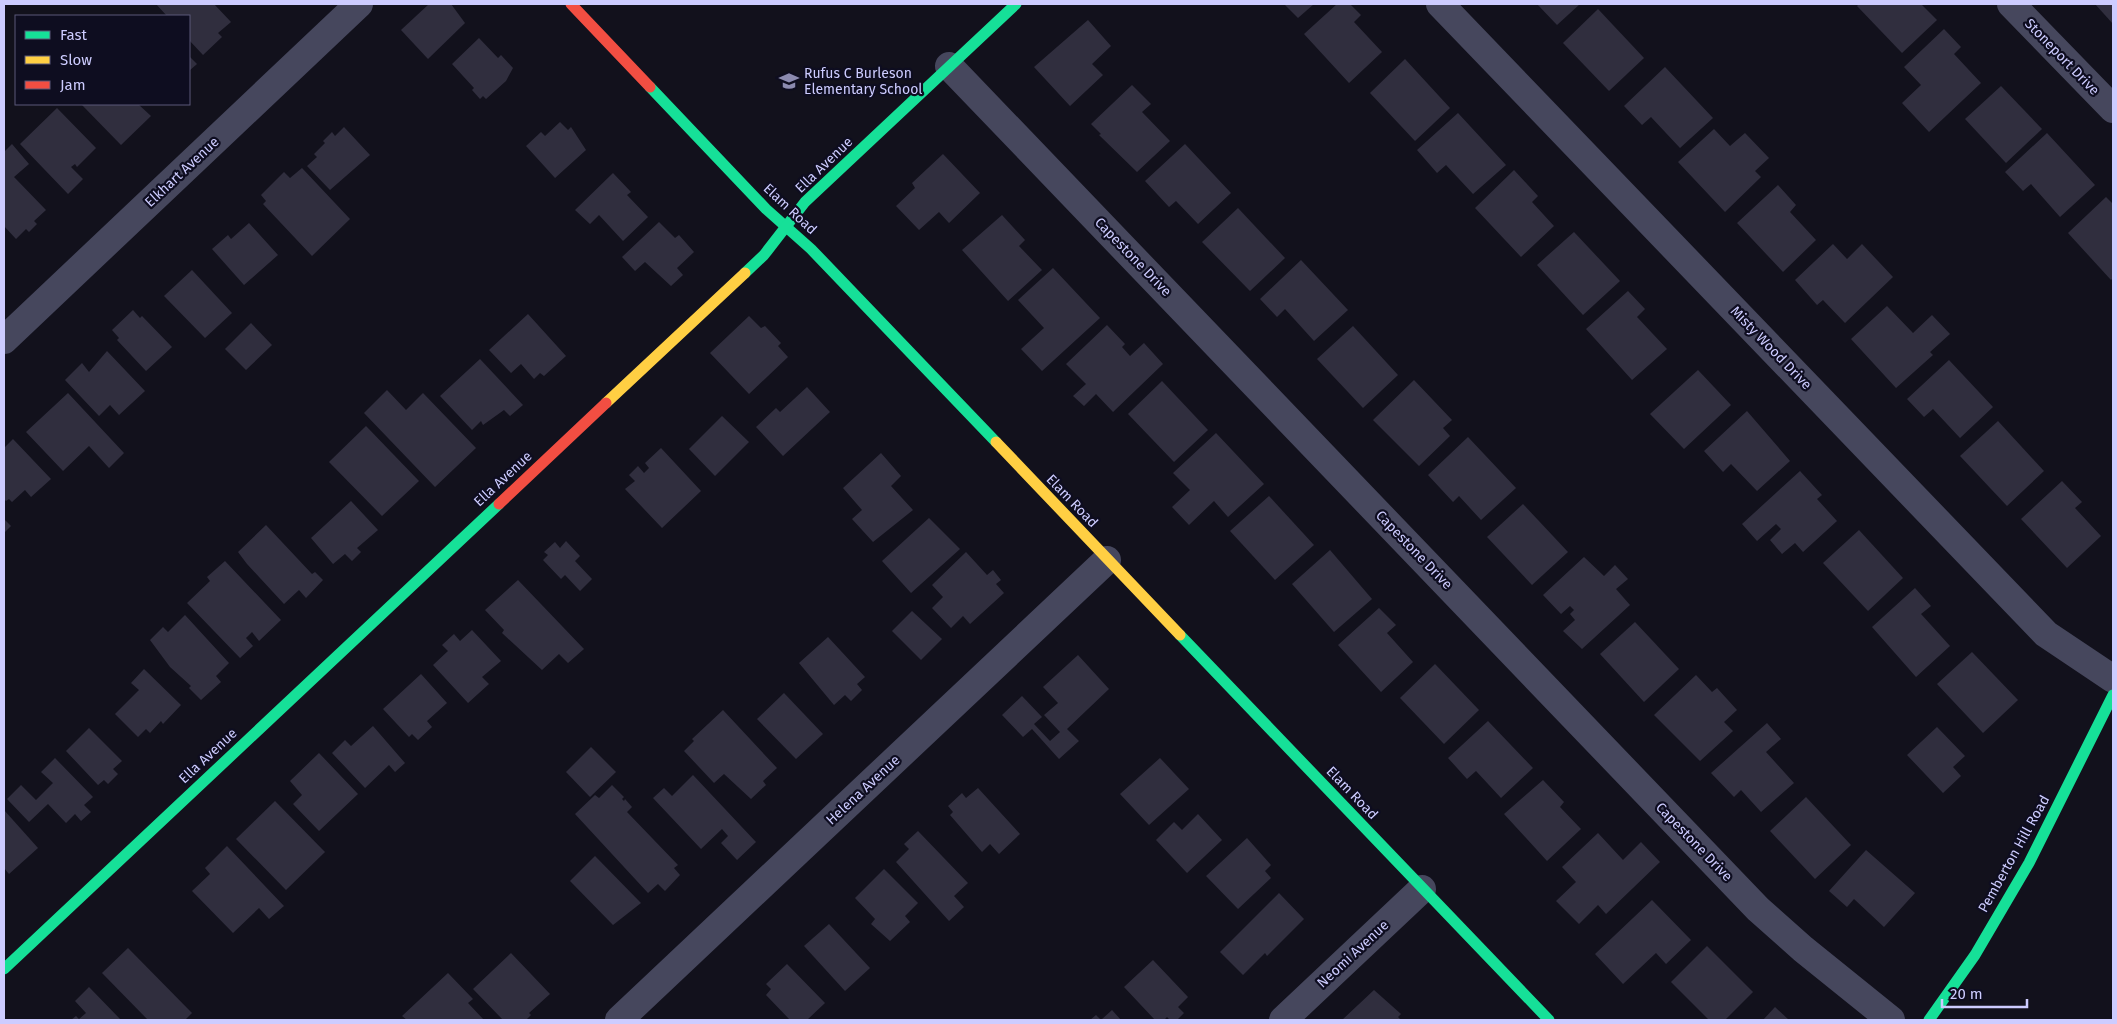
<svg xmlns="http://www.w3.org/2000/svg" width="2117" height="1024" viewBox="0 0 2117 1024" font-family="'Fira Sans',sans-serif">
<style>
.building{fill:#302e3e}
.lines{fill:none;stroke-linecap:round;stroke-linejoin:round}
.street{stroke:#46475d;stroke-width:28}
.fast{stroke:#16e098;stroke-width:11}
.slow{stroke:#ffcf43;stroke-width:11}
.jam{stroke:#f24e42;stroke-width:11}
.labels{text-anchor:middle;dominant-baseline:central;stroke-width:4.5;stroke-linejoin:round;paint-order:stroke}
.street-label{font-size:14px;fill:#cdccff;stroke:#0e0d20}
.poi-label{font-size:14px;fill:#cdccff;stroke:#0e0d20;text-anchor:start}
</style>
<rect width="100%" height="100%" fill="#12111c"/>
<g class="building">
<path d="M156,4h58l17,18 -13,11 4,4 -19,18 -14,-15v-24h-22z"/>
<path d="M429,4h22l14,19 -37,36 -27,-29z"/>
<path d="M1284,4h30l-16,14z"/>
<path d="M1337,4h13l11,11 -7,7 28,30 -33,31 -45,-49z"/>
<path d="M1537,4h43l-23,21z"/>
<path d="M1859,4h62l16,16 -35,33 -45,-47z"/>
<path d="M2095,4h18v20z"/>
<path d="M1598,9l46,49 -35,33 -46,-48z"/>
<path d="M1088,20l23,26 -19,18 11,11 -33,31 -36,-39z"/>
<path d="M1944,29l17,18 -7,7 27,29 -52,49 -27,-29 19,-18 -17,-18z"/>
<path d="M479,38l19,20 3,-3 12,13 -7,13 -20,18 -3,-3 -3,3 -8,-9 2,-2 -22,-24z"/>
<path d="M189,56l8,8 -8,7z"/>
<path d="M1405,59l45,49 -35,33 -45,-48z"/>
<path d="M1665,67l48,51 -33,30 -29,-31 -9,8 -18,-19z"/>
<path d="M1132,85l19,19 -9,8 28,29 -33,31 -38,-37 2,-1 -10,-10z"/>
<path d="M2001,86l41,43 -36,34 -41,-44z"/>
<path d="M81,104h57l13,12 -30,29z"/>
<path d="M57,108l39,40 -19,19 -2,-3 -4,3 12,12 -15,15 -48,-50z"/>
<path d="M1458,113l48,52 -33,29 -27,-29 -9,8 -20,-23z"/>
<path d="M560,122l8,8 3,-3 15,23 -31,28 -29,-32 15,-14 4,4z"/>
<path d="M344,127l26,28 -40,35 -23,-24 10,-9 -3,-3 11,-11 -2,-2 9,-9 3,4z"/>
<path d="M1714,129l16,17 15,-13 24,25 -14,13 6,6 -36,35 -47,-50z"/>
<path d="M2047,133l48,52 -35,32 -29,-33 -8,7 -18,-19z"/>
<path d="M12,144l17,20 -15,13 32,33 -12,11 3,3 -8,8 -3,-3 -10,10 -12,-13v-74z"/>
<path d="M1185,144l46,49 -33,31 -22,-23 -7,6 -24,-26z"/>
<path d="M943,154l37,39 -31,30 -10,-11 -20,18 -23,-24 19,-18 -3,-5z"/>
<path d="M302,168l48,51 -38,37 -49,-52 3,-3 -5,-6 23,-23 6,6z"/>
<path d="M1514,170l24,26 -6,6 22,24 -33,31 -46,-49z"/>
<path d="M613,173l18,19 -4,3 21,22 -25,24 -24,-26 -9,9 -15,-14z"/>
<path d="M1778,185l18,20 -6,7 26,28 -33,32 -46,-49z"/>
<path d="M2106,197l7,7v74l-2,2 -43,-47z"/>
<path d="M1238,208l47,50 -35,33 -48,-49z"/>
<path d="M1002,215l23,25 -6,6 23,24 -34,31 -46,-51z"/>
<path d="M659,222l16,16 4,-3 15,17 -17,16 6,7 -12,11 -26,-24 -10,9 -13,-14z"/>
<path d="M249,223l29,32 -34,30 -32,-36 16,-14 3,4z"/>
<path d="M1574,232l46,49 -37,34 -46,-50z"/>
<path d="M1833,244l14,15 15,-15 31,33 -48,46 -22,-23 -6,5 -22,-25z"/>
<path d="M1301,260l47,50 -34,31 -29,-32 -8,8 -17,-18z"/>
<path d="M1053,268l47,50 -58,53 -21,-22 23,-21 -26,-28z"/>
<path d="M192,270l40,43 -27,25 -41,-42z"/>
<path d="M1628,291l17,18 -8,8 30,32 -35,31 -46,-51z"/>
<path d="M1887,306l26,27 19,-18 18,19 -20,18 3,3 -37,33 -45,-49z"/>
<path d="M133,310l7,8 2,-2 30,31 -26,24 -29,-31 2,-2 -7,-8z"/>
<path d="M528,314l38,42 -22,20 -4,-3 -6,6 -13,-15 -10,9 -22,-23z"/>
<path d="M749,316l12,12 4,-2 16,17 -3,3 10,11 -39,37 -39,-41z"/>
<path d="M251,323l21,22 -26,25 -21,-21z"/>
<path d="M1107,325l18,19 -3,3 8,9 14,-13 19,21 -50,48 -17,-18 -12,12 -11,-10 13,-12 -20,-20z"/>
<path d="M1353,326l45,49 -35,33 -46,-49z"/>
<path d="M107,351l38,40 -26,24 -9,-10 -11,11 -34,-36 17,-17 7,9z"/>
<path d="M480,359l43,46 -13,11 -6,-6 -21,15 -2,-4 -9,9 -32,-34z"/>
<path d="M1949,360l44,47 -33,31 -27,-29 -9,8 -17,-18z"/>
<path d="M1698,370l33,35 -47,44 -34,-35z"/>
<path d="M1414,380l38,40 -9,8 7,8 -31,30 -46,-46z"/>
<path d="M1162,381l46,49 -34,32 -46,-48z"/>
<path d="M807,387l23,25 -47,44 -27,-29 20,-19 4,4z"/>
<path d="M387,390l19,20 17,-17 53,55 -41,39 -71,-74z"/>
<path d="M68,393l56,60 -15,15 -20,-22 -26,25 -37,-39z"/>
<path d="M1747,411l43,50 -33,30 -26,-27 -8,8 -19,-21z"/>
<path d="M722,416l27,26 -34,34 -26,-27z"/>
<path d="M1998,421l46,50 -37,35 -47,-50z"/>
<path d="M366,426l53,55 -37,35 -53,-54z"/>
<path d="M1216,433l48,51 -36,33 -14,-16 -25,24 -17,-18 18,-17 -17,-17z"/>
<path d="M1468,437l48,51 -35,32 -22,-24 -6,6 -25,-27z"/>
<path d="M13,439l38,40 -20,18 -6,-7 -13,12 -3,-3 -3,2 -2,-2v-51z"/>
<path d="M661,448l40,43 -39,37 -37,-39 10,-8 -6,-6 9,-9 6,7 5,-5 -4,-5z"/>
<path d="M881,453l20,23 -10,10 22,24 -40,32 -21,-23 10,-9 -19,-22z"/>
<path d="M1800,471l22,24 -5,4 20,22 -34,31 -8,-9 -13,11 -12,-14 11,-11 -5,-5 -19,17 -15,-17z"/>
<path d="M2062,481l20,21 -7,6 26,28 -34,32 -46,-49z"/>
<path d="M1269,496l45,49 -39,35 -45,-49z"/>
<path d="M351,501l27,29 -21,18 4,4 -9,9 -7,-7 -12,10 -22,-26z"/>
<path d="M1523,504l45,48 -36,33 -45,-48z"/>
<path d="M929,518l31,31 -49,44 -29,-32z"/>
<path d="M4,519l7,7 -7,7z"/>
<path d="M266,525l46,49 3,-2 8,8 -17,18 -7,-8 -15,14 -37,-40 -9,-12z"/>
<path d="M1859,530l44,48 -35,33 -45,-48z"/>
<path d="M566,541l14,15 -5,5 17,18 -12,12 -15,-16 -4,4 -18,-19 5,-5 -4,-3 11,-10 5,6z"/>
<path d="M1330,550l42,49 -38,33 -42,-48z"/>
<path d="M966,552l21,23 6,-5 8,10 -5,4 8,9 -34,31 -7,-8 -12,12 -19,-20 11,-11 -11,-12z"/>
<path d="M1584,557l20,19 11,-11 13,14 -12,10 14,16 -48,44 -19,-18 12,-11 -5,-6 4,-4 -4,-4 -9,8 -18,-19z"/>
<path d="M225,561l56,59 -22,21 -7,-9 -6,6 7,8 -13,12 -53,-55 23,-22 -3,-4z"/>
<path d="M518,580l66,69 -16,14 -9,-9 -17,16 -40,-37 2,-3 -19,-20z"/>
<path d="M1915,588l16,18 -10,8 29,32 -34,31 -44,-50z"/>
<path d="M1379,608l17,17 -9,8 26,29 -32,30 -43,-47z"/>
<path d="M912,611l30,28 -21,21 -29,-29z"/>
<path d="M185,615l44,48 -13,13 5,6 -20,18 -12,-12 2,-2 -21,-19 -20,-27 13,-13 5,5z"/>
<path d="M1635,622l44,47 -35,33 -44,-48z"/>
<path d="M472,630l29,31 -19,16 7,7 -21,19 -35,-38 15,-14 -6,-6 12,-11 6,7z"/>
<path d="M828,637l37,40 -8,7 5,6 -11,11 -6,-6 -11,10 -35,-42z"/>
<path d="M1972,652l46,48 -35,33 -46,-49z"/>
<path d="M1078,655l31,34 -42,40 12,12 -20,18 -27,-30 -9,8 -21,-22 20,-19 20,21 -8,7 16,17 10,-9 -16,-17 14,-12 -15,-16z"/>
<path d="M1435,664l44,46 -35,34 -44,-46z"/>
<path d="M144,669l37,36 -18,19 -2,-3 -11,12 -4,-4 -8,8 -23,-23 24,-24 -8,-7z"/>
<path d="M421,674l26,29 -20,18 5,6 -14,13 -6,-6 -3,3 -26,-28z"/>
<path d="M1696,675l16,17 5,-4 20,22 -13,12 9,9 -33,30 -46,-46z"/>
<path d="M784,693l39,41 -27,25 -39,-40z"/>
<path d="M723,710l54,58 -14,13 3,4 -15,14 -27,-25 -10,9 -30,-32 10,-10 -2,-2z"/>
<path d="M1488,721l45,47 -32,30 -25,-27 -9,8 -19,-21z"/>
<path d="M1767,723l14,16 -15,13 28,31 -33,29 -20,-22 -7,7 -23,-24z"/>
<path d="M373,726l32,37 -10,9 -6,-7 -24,23 -33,-35 13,-13 6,6z"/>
<path d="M1937,727l28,29 -12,11 8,9 -18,17 -36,-38z"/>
<path d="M89,728l33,33 -9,8 5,5 -10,10 -4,-4 -6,5 -32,-34z"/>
<path d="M591,747l25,25 -26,25 -24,-25z"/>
<path d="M319,753l39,41 -39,37 -26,-27 9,-9 -12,-14z"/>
<path d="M55,758l38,39 -9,8 7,7 -10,9 -6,-7 -9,9 -18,-19 -19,18 -22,-23 14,-14 15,15 17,-17 -12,-11z"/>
<path d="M1160,758l29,31 -40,36 -29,-31z"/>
<path d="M693,775l63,67 -19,18 -16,-17 7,-7 -6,-7 -21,20 -48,-51 11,-10 8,8z"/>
<path d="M1543,780l21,22 -4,5 21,22 -34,32 -43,-47z"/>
<path d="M612,785l12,12 -2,2 2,2 1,-2 7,8 -5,5 51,53 -4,3 6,7 -15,16 -7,-7 -10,9 -73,-79 20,-19 4,3z"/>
<path d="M978,788l42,46 -21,20 -9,-10 -8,8 -32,-37 3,-3 -5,-6 14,-13 4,5z"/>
<path d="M1806,797l45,48 -36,34 -45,-48z"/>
<path d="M275,801l50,51 -39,38 -50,-51z"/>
<path d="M4,810l34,38 -29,26 -5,-6z"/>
<path d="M1198,814l24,26 -35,33 -31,-33 18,-18 8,8z"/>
<path d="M918,831l50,52 -14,13 10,11 -15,14 -53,-59 13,-13 -5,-5z"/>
<path d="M1598,833l25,27 18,-18 19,20 -54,52 -8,-9 -19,19 -23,-23 20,-19 -14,-15z"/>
<path d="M1247,838l24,27 -6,6 6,7 -33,31 -32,-33z"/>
<path d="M227,846l57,60 -15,13 -10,-11 -26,25 -41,-42 18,-17 -5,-6z"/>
<path d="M1866,850l49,43 -31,34 -30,-28 -7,8 -18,-16z"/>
<path d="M595,856l46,47 -28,22 -43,-44z"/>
<path d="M884,869l34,34 -13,13 5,6 -20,19 -19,-17 4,-5 -20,-21z"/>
<path d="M1279,893l25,26 -37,37 -2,-3 -22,22 -23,-23z"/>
<path d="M1652,900l39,40 -25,24 -10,-11 -33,31 -28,-30z"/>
<path d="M829,924l41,44 -25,23 -41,-45z"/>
<path d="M1707,946l46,46 -28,28h-16l-38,-38z"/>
<path d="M128,948l64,65 -7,7h-37l-46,-47z"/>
<path d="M511,953l39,41 -21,19 2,2 -5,5h-23l-30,-31z"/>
<path d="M1153,960l35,37 -10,10 6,6 -7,7h-7l-3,-3 -3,3h-9l-31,-33z"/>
<path d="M787,964l38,39 -18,17h-17l-24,-25 5,-6 -5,-5z"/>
<path d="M448,973l25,26 -5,4 16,17h-77l-5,-4z"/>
<path d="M89,987l32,33h-50l5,-4 3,3 7,-6 -11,-12z"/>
<path d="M1374,990l27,24 -3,3 3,3h-59z"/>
<path d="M1775,1007l14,13h-26z"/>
<path d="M1112,1010l9,10h-31l6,-5 5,5z"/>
</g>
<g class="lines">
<g class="street">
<path d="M1440,4l606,630 67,45"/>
<path d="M2011,4l102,105"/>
<path d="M949,66l809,843 45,40 88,71"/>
<path d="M4,340l355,-336"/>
<path d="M619,1020l488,-460"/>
<path d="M1283,1020l139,-131"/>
</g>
<g class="fast">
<path d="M650,87l116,122 45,40 185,193"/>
<path d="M745,273l19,-18 41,-53 211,-198"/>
<path d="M1180,635l369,385"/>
<path d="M4,969l495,-465"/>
<path d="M1929,1020l46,-65 54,-92 84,-168"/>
</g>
<g class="slow">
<path d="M606,403l139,-130"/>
<path d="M996,442l184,193"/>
</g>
<g class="jam">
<path d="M571,4l79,83"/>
<path d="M499,504l107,-101"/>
</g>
</g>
<defs>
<symbol id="school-bare" viewBox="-9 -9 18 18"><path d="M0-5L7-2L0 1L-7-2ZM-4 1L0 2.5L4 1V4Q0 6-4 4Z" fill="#8c8bb0" stroke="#0e0d20" stroke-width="2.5" paint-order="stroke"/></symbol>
</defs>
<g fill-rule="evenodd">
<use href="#school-bare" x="775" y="67" width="28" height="28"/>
</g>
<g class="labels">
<g class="street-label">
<text transform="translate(2062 57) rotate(46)">Stoneport Drive</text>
<text transform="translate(824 165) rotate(-44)">Ella Avenue</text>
<text transform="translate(182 172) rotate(-43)">Elkhart Avenue</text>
<text transform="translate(790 209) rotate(43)">Elam Road</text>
<text transform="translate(1133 257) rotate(46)">Capestone Drive</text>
<text transform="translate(1771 348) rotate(46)">Misty Wood Drive</text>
<text transform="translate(503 479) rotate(-43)">Ella Avenue</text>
<text transform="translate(1072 501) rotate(46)">Elam Road</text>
<text transform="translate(1414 550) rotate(46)">Capestone Drive</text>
<text transform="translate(208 756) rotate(-43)">Ella Avenue</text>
<text transform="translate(863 790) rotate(-43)">Helena Avenue</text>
<text transform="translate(1352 793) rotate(46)">Elam Road</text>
<text transform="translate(1694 842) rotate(46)">Capestone Drive</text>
<text transform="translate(2014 854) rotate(-61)">Pemberton Hill Road</text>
<text transform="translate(1353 954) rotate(-43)">Neomi Avenue</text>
</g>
<g class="poi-label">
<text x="804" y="73">Rufus C Burleson<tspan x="804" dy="16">Elementary School</tspan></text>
</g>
</g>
<rect width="2117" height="1024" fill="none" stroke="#cdccff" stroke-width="10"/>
<rect x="15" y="15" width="175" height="90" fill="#0e0d20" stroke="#5a5979"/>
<rect x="25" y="31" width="25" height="8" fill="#16e098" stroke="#5a5979"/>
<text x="60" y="40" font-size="15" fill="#cdccff">Fast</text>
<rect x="25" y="56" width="25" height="8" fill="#ffcf43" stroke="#5a5979"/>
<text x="60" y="65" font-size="15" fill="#cdccff">Slow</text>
<rect x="25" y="81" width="25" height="8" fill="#f24e42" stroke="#5a5979"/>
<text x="60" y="90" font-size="15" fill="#cdccff">Jam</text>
<path d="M1942 999v8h85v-8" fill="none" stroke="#cdccff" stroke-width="2.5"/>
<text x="1950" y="999" font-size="15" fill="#cdccff" stroke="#0e0d20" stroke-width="4" paint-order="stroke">20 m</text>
</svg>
